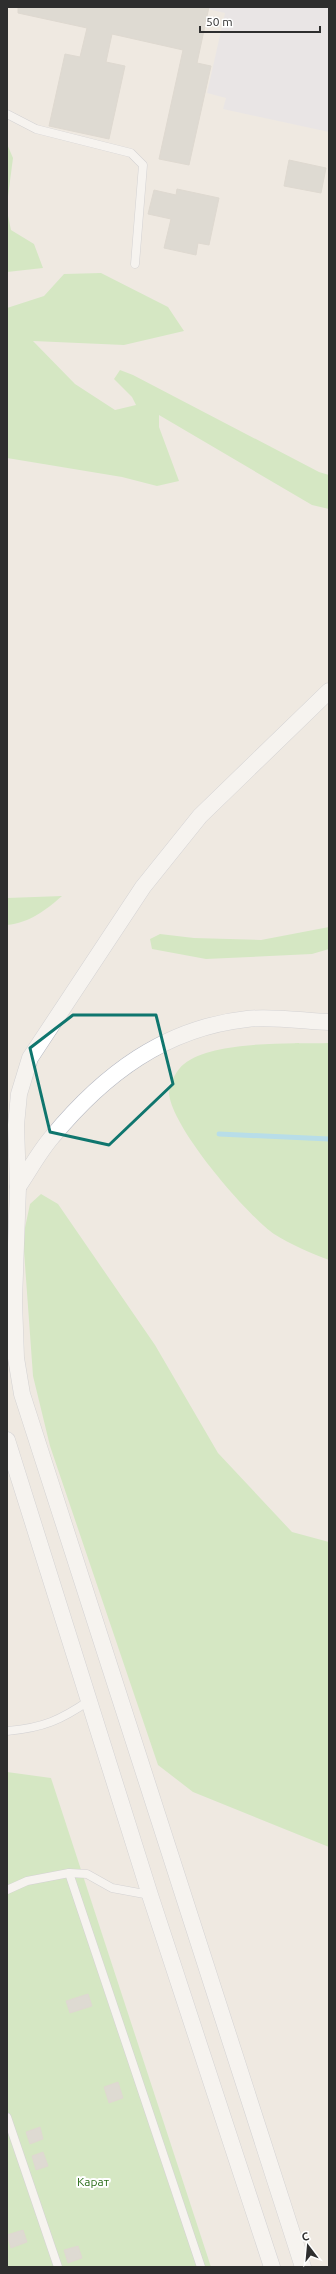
<svg xmlns="http://www.w3.org/2000/svg" width="336" height="2274" viewBox="0 0 336 2274" font-family="Ubuntu,sans-serif">
<style>
.industrial{fill:#e3e1e8}
.green{fill:#b6e59e}
.lines{fill:none;stroke-linecap:round;stroke-linejoin:round}
.stream{stroke:#75cff0;stroke-width:5}
.building{fill:#cbc7bf;stroke:#cbc5ba}
.service-casing{stroke:#b4b7c1;stroke-width:9}
.minor-casing{stroke:#b4b7c1;stroke-width:17}
.service{stroke:#fff;stroke-width:8}
.minor{stroke:#fff;stroke-width:16}
.marked{fill:none;stroke:#0f766e;stroke-width:3;stroke-linejoin:round}
.labels{text-anchor:middle;dominant-baseline:central;stroke-width:4;stroke-linejoin:round;paint-order:stroke}
.park-label{font-size:12px;fill:#2c6e1b;stroke:#fff}
</style>
<rect width="100%" height="100%" fill="#efe9e1"/>
<path class="industrial" d="M199,7h130v125l-106,-23 3,-11 -19,-5 18,-80z"/>
<g class="green">
<path d="M7,144l6,14 -6,46z"/>
<path d="M7,211l4,19 23,14 9,24 -36,4z"/>
<path d="M101,273l67,34 16,24 -60,14 -91,-4 42,43 40,26 21,-5 -4,-8 -18,-18 6,-9 13,5 186,97 10,3v34l-17,-4 -153,-90v12l20,54 -22,5 -35,-9 -115,-19v-150l37,-12 20,-22z"/>
<path d="M62,896c-16,14 -33,27 -55,29v-27z"/>
<path d="M329,927v22l-17,5 -106,5 -54,-10 -2,-10 10,-5 34,4 67,2z"/>
<path d="M329,1043v217c-17,-6 -39,-16 -55,-26 -28,-20 -103,-107 -105,-141 0,-9 8,-24 15,-29 30,-24 107,-20 145,-21z"/>
<path d="M41,1194l17,10 97,141 63,108 74,79 37,10v305l-136,-55 -35,-27 -108,-319 -17,-70 -10,-139 7,-33z"/>
<path d="M7,1772l44,6 160,489h-204z"/>
</g>
<g class="lines">
<path class="stream" d="M219,1134l110,5"/>
</g>
<g class="building">
<path d="M18,7h191l-12,56 14,3 -22,99 -30,-6 24,-109 -71,-16 -6,28 19,4 -16,73 -60,-13 16,-72 15,3 7,-29 -69,-15z"/>
<path d="M289,160l37,8 -5,25 -37,-7z"/>
<path d="M177,189l42,9 -10,47 -11,-2 -2,12 -32,-7 7,-29 -23,-5 6,-24 22,5z"/>
<path d="M88,1994l4,12 -22,7 -4,-12z"/>
<path d="M118,2082l5,16 -14,5 -5,-16z"/>
<path d="M40,2127l3,12 -13,5 -4,-12z"/>
<path d="M43,2152l5,14 -12,4 -4,-14z"/>
<path d="M23,2230l4,12 -16,6 -4,-13z"/>
<path d="M78,2246l4,12 -14,5 -4,-13z"/>
</g>
<g class="lines">
<defs>
<g id="service">
<path d="M7,114l29,15 95,24 12,12 -8,99"/>
<path d="M7,1731c36,-3 54,-11 83,-31"/>
<path d="M69,1873l132,394"/>
<path d="M7,1890l20,-9 42,-8 18,1 25,14 38,7"/>
<path d="M7,2117l51,150"/>
</g>
<g id="minor">
<path d="M18,1187c11,-16 21,-35 34,-50 52,-63 113,-109 195,-118 24,-3 57,2 82,3"/>
<path d="M7,1440l143,455 122,372"/>
<path d="M303,2267l-281,-873 -6,-36 -2,-57 4,-114 -2,-62 3,-31 11,-36 113,-171 57,-71 129,-125"/>
</g>
</defs>
<use href="#service" class="service-casing"/>
<use href="#minor" class="minor-casing"/>
<use href="#service" class="service"/>
<use href="#minor" class="minor"/>
</g>
<path d="M0 0H336V2274H0ZM73,1015h83l17,69 -64,61 -59,-13 -20,-84z" fill="#efe9e1" fill-opacity=".55" fill-rule="evenodd"/>
<path class="marked" d="M73,1015h83l17,69 -64,61 -59,-13 -20,-84z"/>
<g class="labels">
<g class="park-label">
<text x="93" y="2181">Карат</text>
</g>
</g>
<rect width="336" height="2274" fill="none" stroke="#2e2e2e" stroke-width="16"/>
<g transform="translate(308 2246) rotate(344)" stroke="#ffffff" stroke-width="3" paint-order="stroke">
<path d="M0-3L7 15L0 10L-7 15Z" fill="#2e2e2e"/>
<text y="-6" font-size="11" font-weight="bold" text-anchor="middle" fill="#2e2e2e">С</text>
</g>
<path d="M200 26v6h120v-6" fill="none" stroke="#2e2e2e" stroke-width="2"/>
<text x="206" y="26" font-size="12" fill="#2e2e2e" stroke="#ffffff" stroke-width="3" paint-order="stroke">50 m</text>
</svg>
